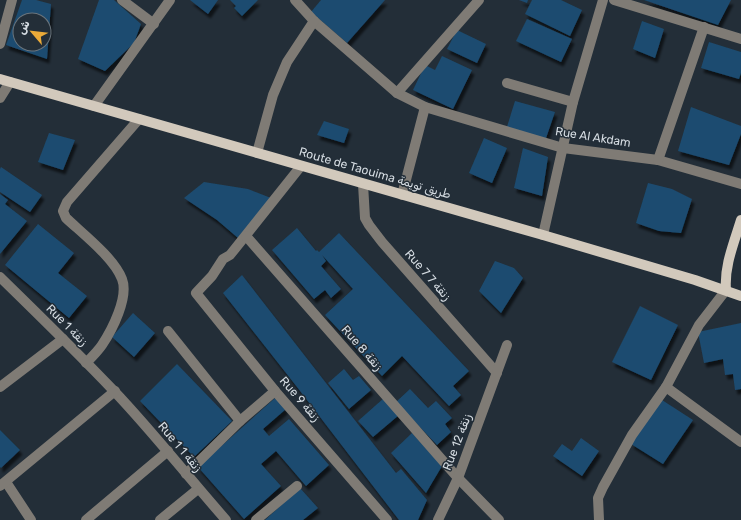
<svg xmlns="http://www.w3.org/2000/svg" width="741" height="520" viewBox="0 0 741 520" font-family="Rubik,'Noto Sans Arabic',sans-serif">
<style>
.building{fill:#1c4b6f;fill-rule:evenodd;filter:url(#shadow)}
.lines{fill:none;stroke-linecap:round;stroke-linejoin:round}
.minor{stroke:#7f7b75;stroke-width:10}
.major{stroke:#d2c9bc;stroke-width:10}
.labels{text-anchor:middle;dominant-baseline:central;stroke-width:3;stroke-linejoin:round;paint-order:stroke}
.street-label{font-size:12px;fill:#d5dce2;stroke:#232e38}
</style>
<defs>
<filter id="shadow"><feDropShadow dx="2.5" dy="4.5" stdDeviation="1" flood-color="#0009"/></filter>
</defs>
<rect width="100%" height="100%" fill="#232e38"/>
<g class="building">
<path d="M22,0h14l15,4 -4,55 -41,-14zM20,20h24v24h-24z"/>
<path d="M99,0h15l27,24 -7,19 -29,28 -27,-12z"/>
<path d="M190,0h28l-10,14z"/>
<path d="M230,0h28l-16,16 -8,-8 2,-2z"/>
<path d="M321,0h64l-38,43 -36,-31z"/>
<path d="M519,0h9l-1,3z"/>
<path d="M532,0h29l21,10 -12,26 -45,-22z"/>
<path d="M644,0h87l-13,25z"/>
<path d="M527,19l45,20 -11,23 -45,-21z"/>
<path d="M642,21l22,8 -9,29 -22,-9z"/>
<path d="M457,30l29,14 -9,19 -30,-14z"/>
<path d="M709,42l32,10v21l-2,6 -38,-11z"/>
<path d="M442,56l30,14 -19,39 -40,-19 12,-25 10,5z"/>
<path d="M515,101l40,11 -10,29 -39,-11z"/>
<path d="M691,107l50,19v8l-12,31 -51,-14z"/>
<path d="M324,121l25,8 -5,14 -27,-8z"/>
<path d="M49,133l26,7 -12,30 -25,-8z"/>
<path d="M484,138l23,10 -15,35 -23,-10z"/>
<path d="M523,148l25,9 -6,39 -28,-8z"/>
<path d="M1,167l41,28 -12,17 -30,-20v-23z"/>
<path d="M204,182l44,7 23,9 -33,40 -21,-18 -33,-22z"/>
<path d="M648,183l24,6 20,10 -11,34 -22,-2 -23,-8z"/>
<path d="M0,194l8,6 -3,4 22,17 -27,33z"/>
<path d="M38,224l36,29 -16,20 29,23 -18,22 -64,-53z"/>
<path d="M297,228l19,23 1,-1 2,2 20,-19 130,138 -16,15 8,9 -12,11 -47,-50 -20,20 -57,-61 28,-26 -31,-34 4,6 -5,5 20,23 -10,9 -6,-8 -11,9 -42,-49z"/>
<path d="M495,261l19,7 9,10 -22,35 -22,-22z"/>
<path d="M242,275l154,198 5,-4 26,31 -9,20h-19l-102,-133 -74,-94z"/>
<path d="M640,306l38,19 -27,55 -39,-18z"/>
<path d="M133,313l22,20 -21,24 -22,-20z"/>
<path d="M741,323v66l-6,1 -2,-16 -8,1 -2,-16 -19,4 -6,-31z"/>
<path d="M177,364l55,57 -38,36 -54,-56z"/>
<path d="M344,369l9,11 6,-4 12,14 -22,19 -21,-26z"/>
<path d="M410,389l18,19 8,-7 16,17 -7,6 6,8 -14,13 -41,-43z"/>
<path d="M275,398l11,11 -23,20 6,7 20,-17 40,46 -23,21 -30,-35 -15,13 20,22 -37,33 -46,-52z"/>
<path d="M384,398l15,17 -26,22 -15,-16z"/>
<path d="M662,400l31,20 -30,44 -32,-20z"/>
<path d="M0,430l20,20 -19,18 -1,-1z"/>
<path d="M412,433l30,33 -16,27 -35,-40z"/>
<path d="M581,438l18,13 -17,25 -29,-20 9,-12 10,7z"/>
<path d="M300,488l18,20 -15,12h-38z"/>
</g>
<g class="lines">
<g class="minor">
<path d="M122,0l32,24"/>
<path d="M295,0l19,21 83,72 28,14 138,41 95,12 83,24"/>
<path d="M614,0l127,39"/>
<path d="M0,44l12,-44"/>
<path d="M507,83l66,19"/>
<path d="M397,93l82,-93"/>
<path d="M0,98l10,-16"/>
<path d="M94,106l76,-106"/>
<path d="M257,153l16,-58 14,-33 27,-41"/>
<path d="M658,160l46,-133"/>
<path d="M301,166l-71,89 -7,4 -11,17 -16,17 79,98 112,129"/>
<path d="M363,184l2,34 4,7 13,17 115,131"/>
<path d="M402,195l23,-88"/>
<path d="M543,235l30,-133 30,-102"/>
<path d="M246,236l212,242 41,42"/>
<path d="M0,277c39,38 77,75 114,114 39,41 74,86 112,129"/>
<path d="M168,331l72,90"/>
<path d="M86,363c6,-6 12,-12 16,-18 10,-15 27,-48 20,-66 -8,-21 -39,-45 -56,-61l-3,-7 4,-9 72,-83"/>
<path d="M0,387l63,-48"/>
<path d="M666,387l75,55"/>
<path d="M186,474l54,-53 35,-30"/>
<path d="M6,482l25,38"/>
<path d="M0,486l115,-95"/>
<path d="M86,520l82,-69"/>
<path d="M160,520l38,-31"/>
<path d="M256,520l41,-34"/>
<path d="M438,520l20,-42 49,-133"/>
<path d="M599,520l-1,-22 5,-11 29,-52 34,-48 33,-62 27,-35"/>
</g>
<g class="major">
<path d="M0,79l543,156 152,45 46,16"/>
<path d="M726,290c-2,-24 8,-47 15,-70"/>
</g>
</g>
<g class="labels">
<g class="street-label">
<text transform="translate(593 137) rotate(9)">Rue Al Akdam</text>
<text transform="translate(375 173) rotate(16)">Route de Taouima طريق تويمة</text>
<text transform="translate(428 275) rotate(49)">Rue 7 زنقة 7</text>
<text transform="translate(67 325) rotate(45)">Rue 1 زنقة</text>
<text transform="translate(362 348) rotate(49)">Rue 8 زنقة</text>
<text transform="translate(300 399) rotate(49)">Rue 9 زنقة</text>
<text transform="translate(457 442) rotate(-69)">Rue 12 زنقة</text>
<text transform="translate(180 447) rotate(50)">Rue 1 زنقة 1</text>
</g>
</g>
<g transform="translate(32 32) rotate(298)"><circle r="19" fill="#232e38" stroke="#6a747c"/>
<path d="M0-3L7 15L0 10L-7 15Z" fill="#eaaa39"/>
<text y="-6" font-size="11" font-weight="bold" text-anchor="middle" fill="#d5dce2">ش</text>
</g>
</svg>
